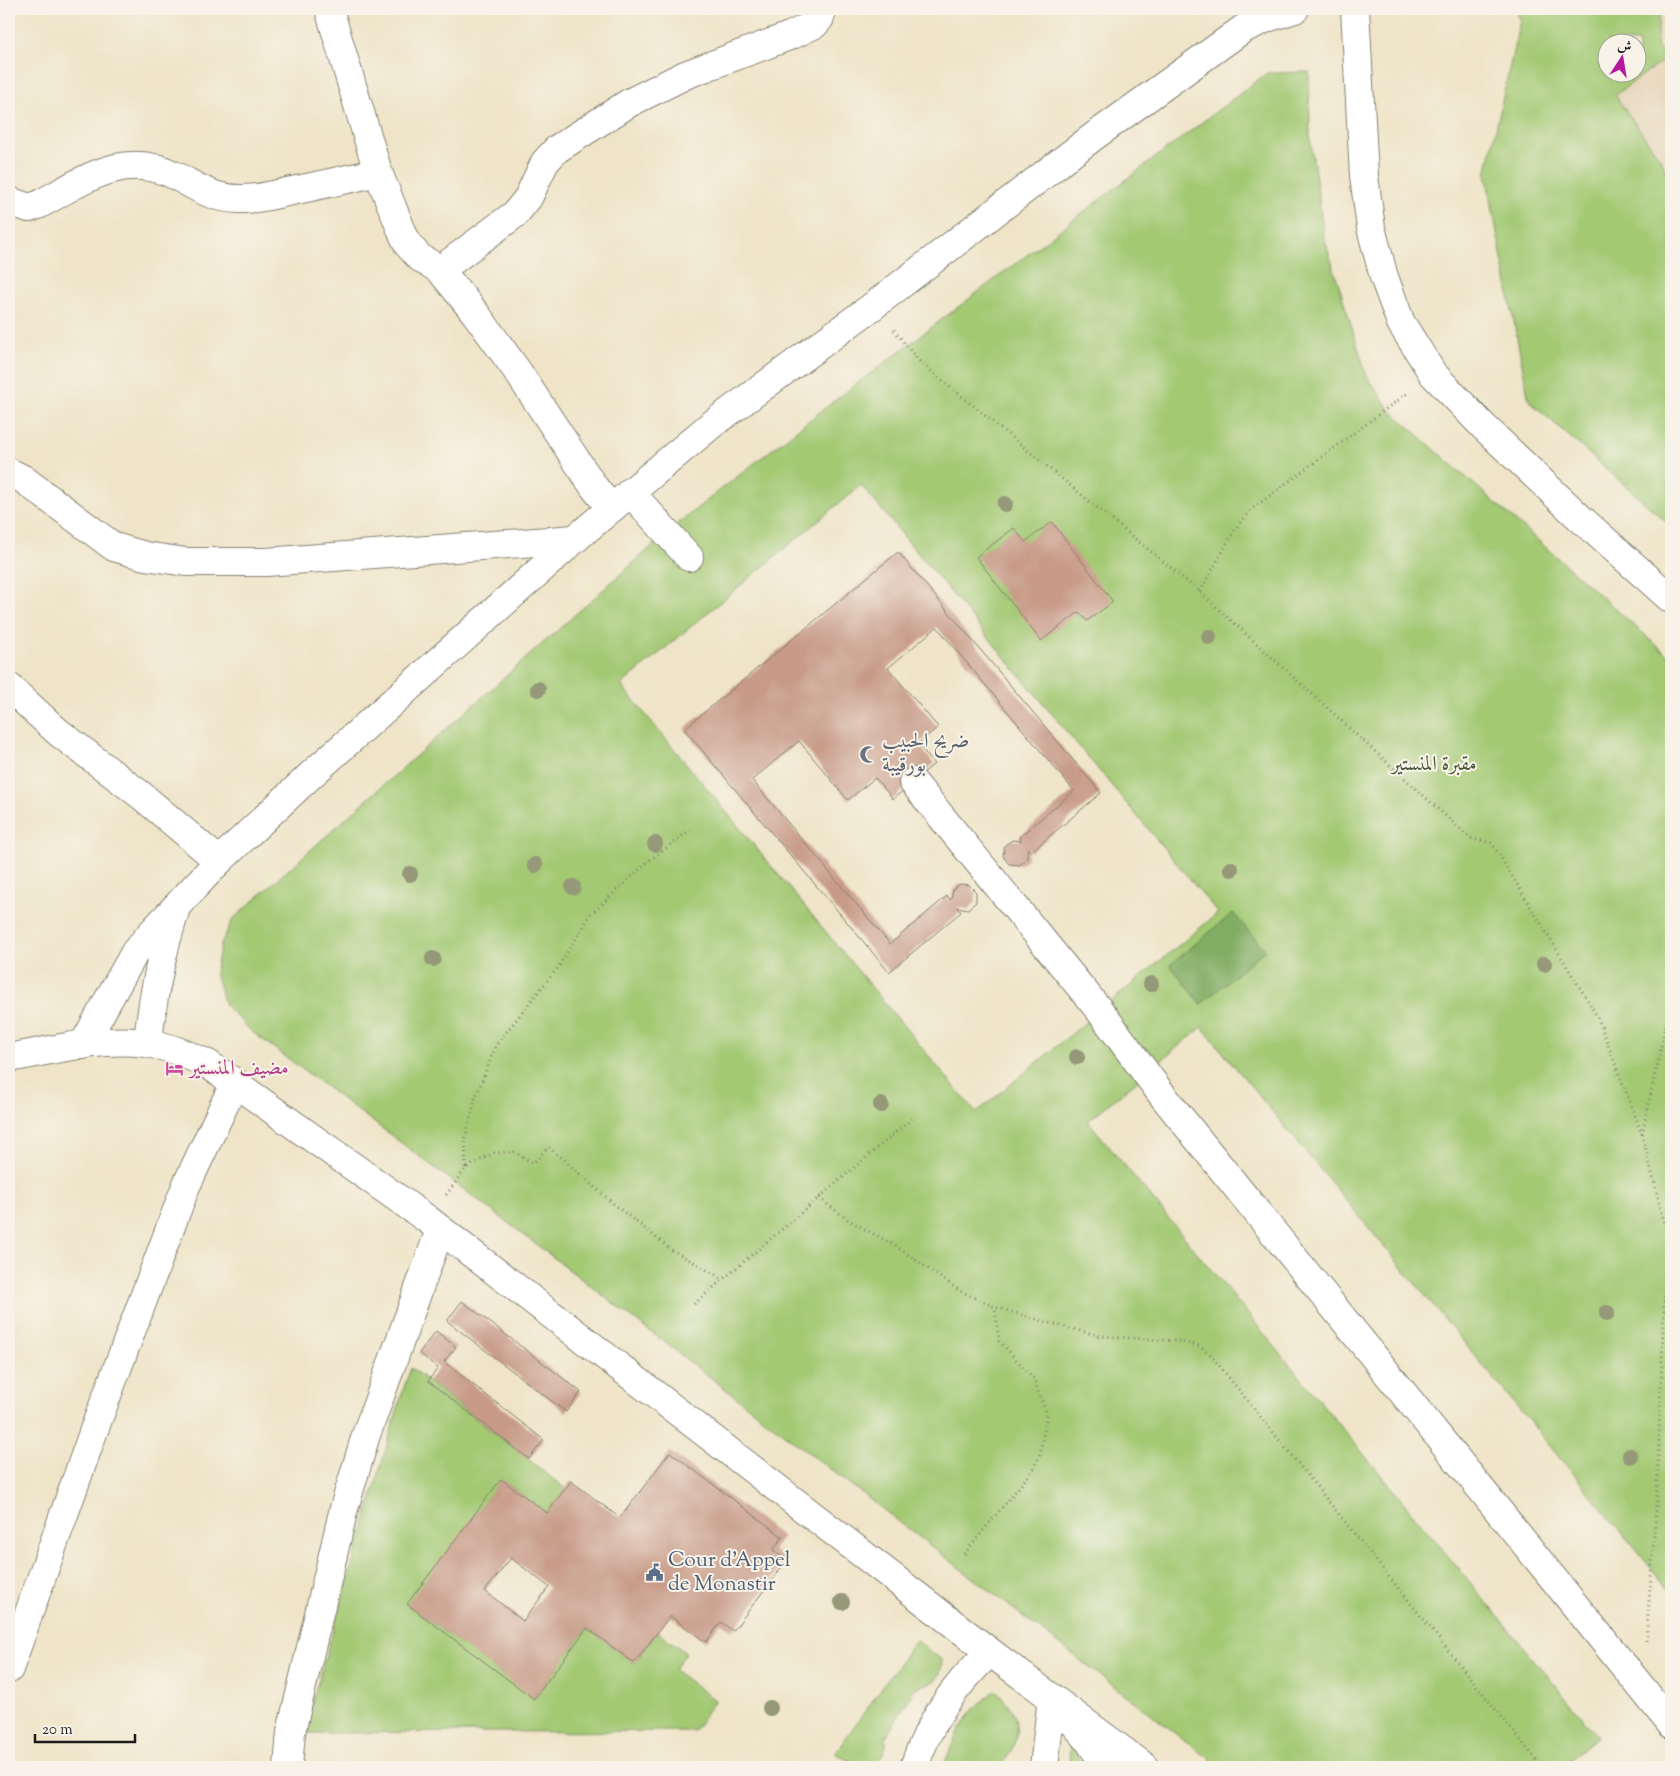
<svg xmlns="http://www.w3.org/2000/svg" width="1680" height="1776" viewBox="0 0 1680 1776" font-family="'Sorts Mill Goudy',Amiri,serif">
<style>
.built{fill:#e6d4b7}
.green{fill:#a3c973;stroke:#607248;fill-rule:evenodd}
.forest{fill:#82ad65;stroke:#4f6440}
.building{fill:#c89b88;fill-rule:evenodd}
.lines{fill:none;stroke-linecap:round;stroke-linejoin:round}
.minor-casing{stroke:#868072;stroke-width:30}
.major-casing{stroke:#868072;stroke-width:30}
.path{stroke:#868072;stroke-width:3;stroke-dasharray:1 4;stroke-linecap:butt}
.minor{stroke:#fff;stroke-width:28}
.major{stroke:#fff;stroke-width:28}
.tree{fill:#959879}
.labels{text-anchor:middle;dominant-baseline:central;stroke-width:4;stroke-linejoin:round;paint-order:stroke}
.worship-label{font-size:21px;fill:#5b616d;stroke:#f7f3e8;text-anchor:start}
.park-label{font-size:21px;fill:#4b593a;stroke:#f7f3e8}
.hotel-label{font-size:21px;fill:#b23c85;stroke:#f7f3e8;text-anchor:start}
.service-label{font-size:21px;fill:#4e5e75;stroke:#f7f3e8;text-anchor:start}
</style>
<rect width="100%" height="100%" fill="#f7f3e8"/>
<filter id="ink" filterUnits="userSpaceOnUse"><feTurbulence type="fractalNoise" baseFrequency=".02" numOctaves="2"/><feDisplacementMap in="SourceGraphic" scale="10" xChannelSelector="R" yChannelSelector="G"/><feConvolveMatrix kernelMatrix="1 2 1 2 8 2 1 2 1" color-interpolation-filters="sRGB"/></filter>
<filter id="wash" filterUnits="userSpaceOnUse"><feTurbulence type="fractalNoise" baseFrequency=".0096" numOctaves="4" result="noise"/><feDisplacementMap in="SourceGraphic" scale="20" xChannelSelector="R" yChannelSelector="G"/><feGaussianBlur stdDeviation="1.12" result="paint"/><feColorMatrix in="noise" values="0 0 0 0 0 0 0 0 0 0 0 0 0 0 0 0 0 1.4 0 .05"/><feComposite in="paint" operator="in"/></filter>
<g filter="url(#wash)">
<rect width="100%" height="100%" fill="#efe4c7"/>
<path class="built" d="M1660,9h11v170l-12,-22 -44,-62 52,-37 -11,-12z"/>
<g class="green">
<path d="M1516,9h144l-4,37 11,12 -52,37 44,62 12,22v347l-142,-125 -43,-227 34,-154zM1608,42h30v30h-30z"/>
<path d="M1309,72l1,65 14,100 42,137 24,36 281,248v934l-469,-565 -114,94 509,615 -30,25 5,6h-352l-738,-564 -231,-172 -26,-26 -10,-32 6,-29 12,-25 444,-395 144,-113 446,-338zM861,485l357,428 -242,200 -355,-428z"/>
<path d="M411,1368l155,121 -19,24 -41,-30 -99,121 127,94 53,-70 47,35 24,-31 28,21 -12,17 41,30 -21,31 -386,2 -1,-13 97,-333z"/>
<path d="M916,1640l26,20c-2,24 -6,20 -27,28l-29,49c1,9 -1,15 -7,22 -11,14 -31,1 -44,-6z"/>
<path d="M995,1690c6,7 14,14 18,22 8,20 1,41 -14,55h-56l13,-31 16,-25z"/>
<path d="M1070,1742l15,25h-16z"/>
</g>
<path class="forest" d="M1233,913l32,37 -64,54 -31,-39z"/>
<g id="blocks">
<g class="building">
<path d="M1052,522l61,80 -26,19 -8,-9 -38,29 -65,-84 38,-29 11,14z"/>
<path d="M898,552l203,241 -70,59 -3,-4 -1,10 -7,7 -11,-1 -6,-8 1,-10 8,-6 9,1 -2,-4 55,-46 -137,-164 -49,41 50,59 -20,17 16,20 -41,35 -18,-21 -27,22 -49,-59 -47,39 138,164 57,-48 4,4 2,-11 7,-5 9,1 7,7v10l-8,7 -11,-2 4,5 -72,60 -205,-243z"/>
<path d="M462,1301l119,91 -15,20 -119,-91z"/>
<path d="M436,1331l20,16 -12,15 100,78 -15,19 -101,-78 10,-13 -19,-15z"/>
<path d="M670,1452l113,85 -10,13 14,10 -54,71 -12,-9 -15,20 -36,-26 -36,47 -47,-35 -53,71 -127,-95 94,-125 46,34 24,-32 49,37zM511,1558l38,29 -26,34 -38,-30z"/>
</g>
</g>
</g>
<g filter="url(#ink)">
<use href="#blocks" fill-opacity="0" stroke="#868072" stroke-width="1"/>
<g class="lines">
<defs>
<g id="minor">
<path d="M329,9l49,163 25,62 6,12 10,11 21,13 36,44 42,58 76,115 17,21"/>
<path d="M9,201l20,7 9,-3c45,-24 86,-56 138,-29 23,12 35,22 63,23 18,1 36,-5 53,-8 28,-6 57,-12 86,-19"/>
<path d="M440,270l75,-56 13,-16 17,-36 12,-13 72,-46 56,-28 107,-40 23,-11 5,-6 2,-9"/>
<path d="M9,472l14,7 91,68 31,9 41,6h80l309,-23"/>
<path d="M630,492l59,65"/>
<path d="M9,687l49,45 84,64 77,65"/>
<path d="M913,782l187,229 63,85 508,628"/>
<path d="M148,1043c4,-45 13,-88 27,-132"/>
<path d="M83,1045l52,-93 19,-22 65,-69 93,-87 263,-235 136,-114 162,-119 220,-169 150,-108 24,-11 28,-9"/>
<path d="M9,1058c45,-8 91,-21 137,-15 22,3 42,12 62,21l219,155 563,433 62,46 35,40 20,29"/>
<path d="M9,1669l85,-239 92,-244 49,-104"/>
<path d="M288,1767l3,-35 53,-224 22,-73 74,-205"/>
<path d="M914,1767c16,-47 39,-80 76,-115"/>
<path d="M1044,1767l8,-69"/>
</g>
<g id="major">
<path d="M1355,9l9,167 7,52 13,49 17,46 32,51 50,52 97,92 91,81"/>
<path d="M1052,1698l93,69"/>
</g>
</defs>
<use href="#minor" class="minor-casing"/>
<use href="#major" class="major-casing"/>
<g class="path">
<path d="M894,330l26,32 280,230 270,246 22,5 105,173 45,118 25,99 -11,276 -10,132"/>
<path d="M1200,592l35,-63 17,-20 157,-117"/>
<path d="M1642,1134l29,-133"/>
<path d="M466,1168l-1,-29 10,-40 21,-54 63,-79 32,-52 59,-54 43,-32"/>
<path d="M446,1195l20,-27 28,-15 20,-1 19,11 16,-16 67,59 56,44 51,29"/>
<path d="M819,1198l31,23 46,25 64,45 35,16 58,17 48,12 77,5 21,5 11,8 332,413"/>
<path d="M694,1304l221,-188"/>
<path d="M964,1554l69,-84 7,-16 7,-40 -14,-36 -34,-37 -4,-34"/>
</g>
<use href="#minor" class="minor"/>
<use href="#major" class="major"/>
</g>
<g class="tree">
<circle cx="1005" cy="504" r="8"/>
<circle cx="1209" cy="637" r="8"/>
<circle cx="538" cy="689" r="8"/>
<circle cx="655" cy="844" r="8"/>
<circle cx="535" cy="865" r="8"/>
<circle cx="1231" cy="869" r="8"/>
<circle cx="410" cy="874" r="8"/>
<circle cx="573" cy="887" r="8"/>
<circle cx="433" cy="959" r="8"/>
<circle cx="1544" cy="964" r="8"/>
<circle cx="1151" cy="984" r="8"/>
<circle cx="1077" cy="1057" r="8"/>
<circle cx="881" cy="1105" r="8"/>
<circle cx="1607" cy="1313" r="8"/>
<circle cx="1630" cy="1456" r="8"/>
<circle cx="842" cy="1602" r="8"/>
<circle cx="770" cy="1708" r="8"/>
</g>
</g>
<defs>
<symbol id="mosque-bare" viewBox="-9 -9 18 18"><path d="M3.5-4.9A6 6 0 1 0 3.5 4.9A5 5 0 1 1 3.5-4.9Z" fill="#6b7280" stroke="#f7f3e8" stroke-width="2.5" paint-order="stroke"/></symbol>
<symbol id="hotel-bare" viewBox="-9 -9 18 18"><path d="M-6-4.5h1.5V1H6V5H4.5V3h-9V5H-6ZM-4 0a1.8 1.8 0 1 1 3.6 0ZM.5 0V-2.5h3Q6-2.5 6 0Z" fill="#d1479c" stroke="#f7f3e8" stroke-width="2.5" paint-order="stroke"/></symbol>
<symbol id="civic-bare" viewBox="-9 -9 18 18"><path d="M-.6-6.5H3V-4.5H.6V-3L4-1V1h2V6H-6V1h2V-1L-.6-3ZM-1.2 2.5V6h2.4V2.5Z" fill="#5c6f8a" stroke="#f7f3e8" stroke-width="2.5" paint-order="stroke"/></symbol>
</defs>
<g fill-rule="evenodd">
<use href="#mosque-bare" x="856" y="742" width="25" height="25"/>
<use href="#hotel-bare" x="162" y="1056" width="25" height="25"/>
<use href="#civic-bare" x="642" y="1560" width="25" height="25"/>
</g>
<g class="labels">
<g class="worship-label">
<text x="882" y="742">ضريح الحبيب<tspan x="882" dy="24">بورقيبة</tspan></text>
</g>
<g class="park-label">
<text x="1434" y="765">مقبرة المنستير</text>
</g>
<g class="hotel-label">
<text x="189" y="1069">مضيف المنستير</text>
</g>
<g class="service-label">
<text x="668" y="1561">Cour d’Appel<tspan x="668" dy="24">de Monastir</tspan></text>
</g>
</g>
<rect width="1680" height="1776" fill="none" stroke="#f7f3e8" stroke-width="30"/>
<g transform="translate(1622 58) rotate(12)"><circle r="24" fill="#f7f3e8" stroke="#9f9d96"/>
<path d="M0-4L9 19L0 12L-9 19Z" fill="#b5179e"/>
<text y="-8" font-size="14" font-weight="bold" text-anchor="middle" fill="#1c1c1c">ش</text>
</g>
<path d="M35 1734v8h100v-8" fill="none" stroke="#1c1c1c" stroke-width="2.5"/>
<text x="42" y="1734" font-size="15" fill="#1c1c1c" stroke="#f7f3e8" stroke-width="4" paint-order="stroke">20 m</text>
</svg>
